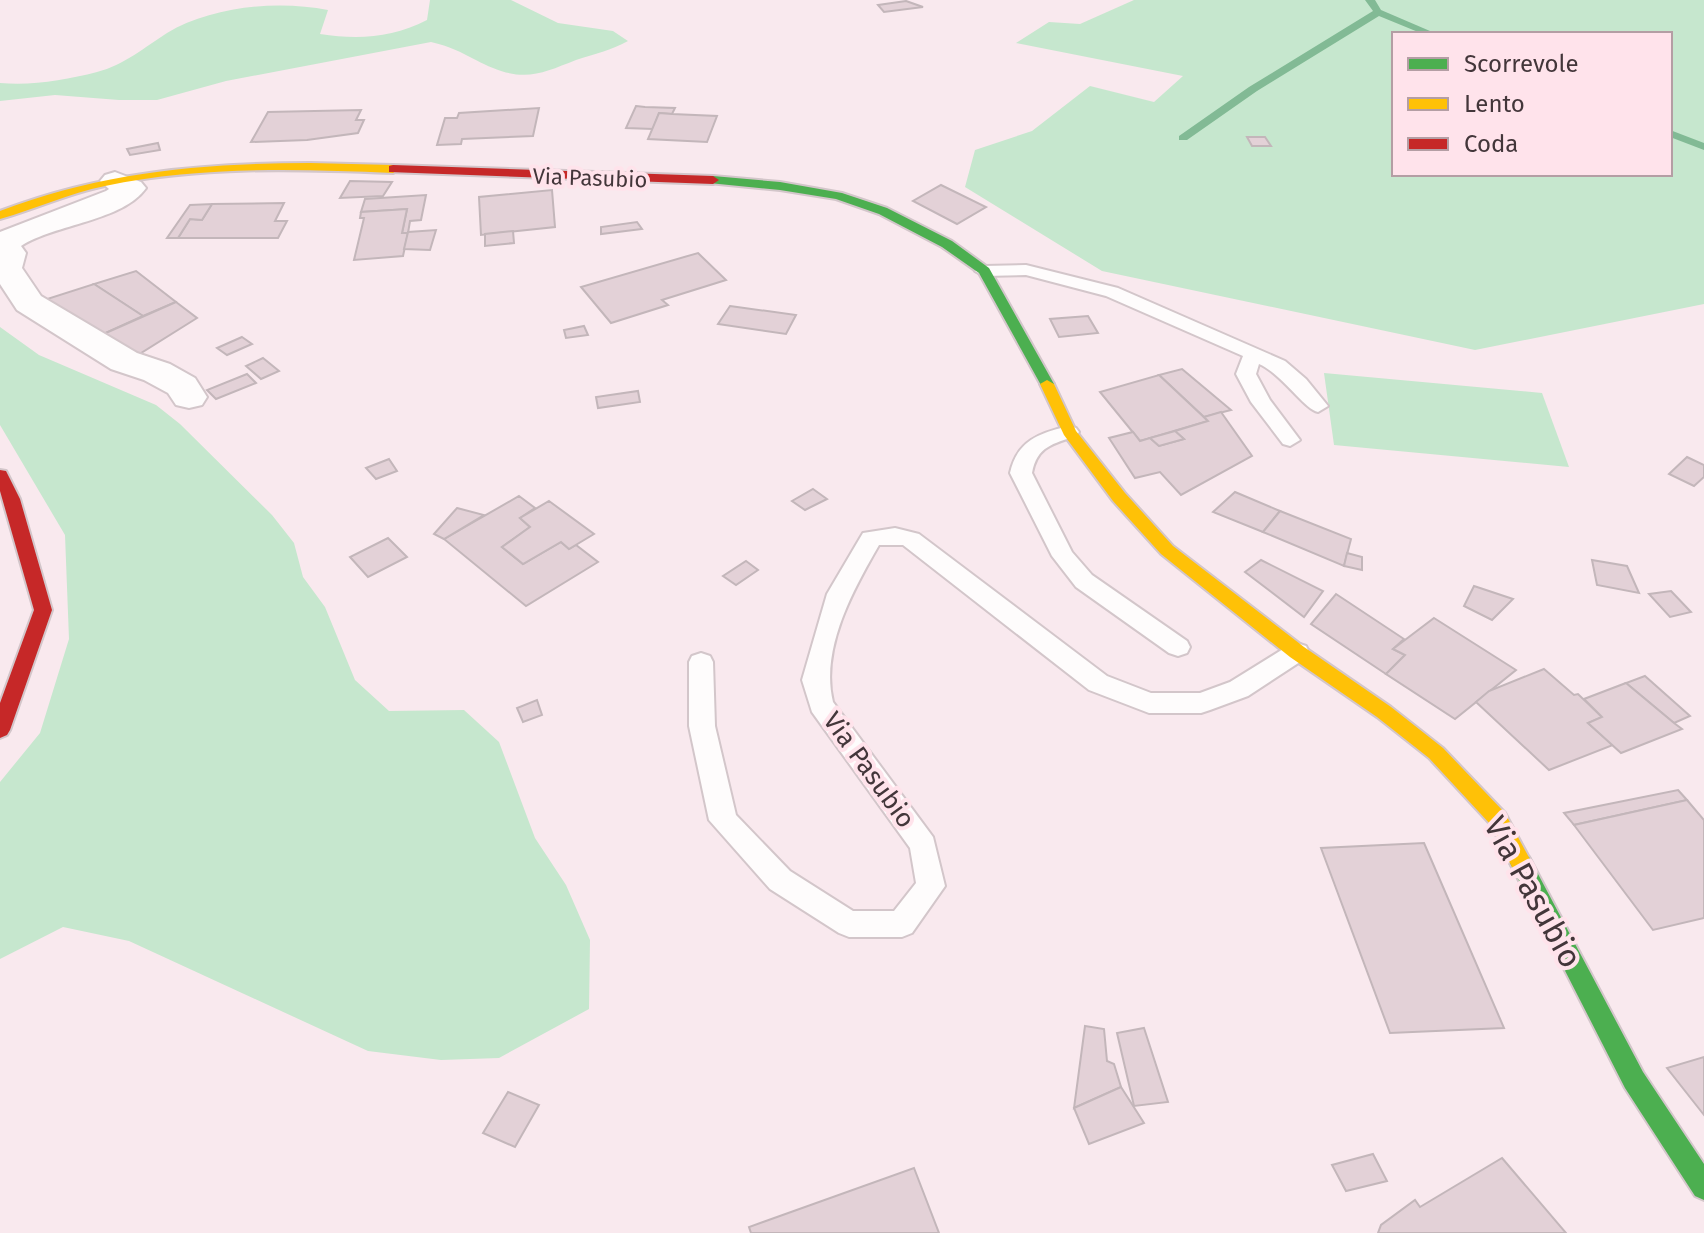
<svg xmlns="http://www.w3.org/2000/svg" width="1704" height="1233" viewBox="0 0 1704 1233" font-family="'Fira Sans',sans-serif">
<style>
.green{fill:#c6e7ce;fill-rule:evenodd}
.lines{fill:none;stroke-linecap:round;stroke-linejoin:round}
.stream{fill:#82ba95;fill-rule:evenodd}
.building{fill:#e3d1d7;stroke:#c3b6ba;stroke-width:2}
.lane-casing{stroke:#d3c6ca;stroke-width:4}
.street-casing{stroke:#d3c6ca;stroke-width:4}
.fast-casing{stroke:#d3c6ca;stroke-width:4}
.slow-casing{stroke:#d3c6ca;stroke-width:4}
.jam-casing{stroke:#d3c6ca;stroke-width:4}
.lane{fill:#fefcfc;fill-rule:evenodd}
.street{fill:#fefcfc;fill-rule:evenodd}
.fast{fill:#4caf50;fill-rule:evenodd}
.slow{fill:#ffc107;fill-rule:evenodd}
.jam{fill:#c62828;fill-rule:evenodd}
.labels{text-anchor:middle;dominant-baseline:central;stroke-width:8;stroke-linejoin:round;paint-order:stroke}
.far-street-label{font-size:22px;fill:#43363a;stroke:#ffe3eb}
.street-label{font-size:26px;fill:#43363a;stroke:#ffe3eb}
.near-street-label{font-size:32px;fill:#43363a;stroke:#ffe3eb}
</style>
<rect width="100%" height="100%" fill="#f9e9ee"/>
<g class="green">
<path d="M430,0h81l47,23 55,8 15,10c-17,9 -33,13 -52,19 -31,12 -49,22 -83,8 -24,-10 -35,-20 -62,-26l-205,39 -69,19h-38l-64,-5 -55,6v-18c32,3 66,-3 97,-11 27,-7 48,-25 70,-39 45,-27 111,-33 161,-23l-8,24c38,6 72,4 107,-14z"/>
<path d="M1134,0h570v304l-229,46 -373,-79 -137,-84 10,-37 57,-19 58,-45 64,16 29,-26 -167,-33 33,-21 31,2zM1394,34h276v140h-276z"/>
<path d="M0,327l39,28 117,50 24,19 92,91 22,28 9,34 22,30 30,73 34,31 75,-1 35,32 36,96 31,47 24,55 -1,69 -90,49 -58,2 -73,-9 -239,-110 -66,-14 -63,32v-177l40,-49 29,-94 -4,-104 -65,-110z"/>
<path d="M1324,373l218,20 27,74 -235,-22z"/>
</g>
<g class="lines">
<g class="stream">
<path d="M1365,0h10l6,10 56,24h-14l-44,-18 -122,75 -70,49h-8v-4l70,-49 124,-76z"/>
<path d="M1670,130l34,13v7l-34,-13z"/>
</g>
</g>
<g class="building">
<path d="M906,1l17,6 -39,5 -6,-7z"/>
<path d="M636,106l9,1 30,1 -3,6 -13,-1 -6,16 -27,-1z"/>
<path d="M539,108l-6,28 -71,3 -1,5 -24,1 8,-27h12l2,-5z"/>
<path d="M361,110l-5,10h8l-6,13 -51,7 -56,2 17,-30z"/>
<path d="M659,113l13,1 45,2 -10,26 -59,-3z"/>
<path d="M1247,137h18l6,9h-19z"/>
<path d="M158,143l2,7 -30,5 -3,-6z"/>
<path d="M350,181l42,1 -9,14 -43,2z"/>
<path d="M941,185l45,22 -29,17 -44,-23z"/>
<path d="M552,190l3,37 -74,8 -2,-38z"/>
<path d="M426,195l-5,25 -11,1 -2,12h-6l5,-24 -46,3 4,-13z"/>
<path d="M284,203l-9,18h12l-9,17h-100l12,-19 12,1 10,-16z"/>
<path d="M212,204l-10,16 -12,-1 -12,19h-11l23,-33z"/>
<path d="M407,209l-5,24h6l-5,23 -49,4 10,-42h-4l1,-6z"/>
<path d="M637,222l5,7 -41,5v-7z"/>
<path d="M436,230l-6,20 -26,-1 4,-17z"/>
<path d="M513,231l1,12 -29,3v-12z"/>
<path d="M698,253l28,27 -64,20 6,5 -57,18 -30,-36z"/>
<path d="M136,271l40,31 -33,14 -49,-32z"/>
<path d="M94,284l49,32 -44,20 -55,-36z"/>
<path d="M176,302l21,16 -64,40 -34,-22z"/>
<path d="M730,306l66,9 -10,19 -68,-10z"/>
<path d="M1088,316l10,17 -39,4 -9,-18z"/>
<path d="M584,326l4,9 -22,3 -2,-8z"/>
<path d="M242,337l10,7 -25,11 -10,-7z"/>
<path d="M263,358l16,13 -18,8 -15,-13z"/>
<path d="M1182,369l49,41 -27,7 -45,-42z"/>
<path d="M247,374l9,9 -40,16 -9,-9z"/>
<path d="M1159,375l49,46 -68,20 -40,-49z"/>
<path d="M638,391l2,11 -42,6 -2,-11z"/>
<path d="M1221,412l31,44 -71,39 -21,-23 -25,6 -26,-40 24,-6 7,9 10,-3 9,8 25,-7 -9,-8 33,-10 -4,-4z"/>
<path d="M1175,431l9,8 -25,7 -9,-8z"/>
<path d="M1687,457l17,8v12l-10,9 -25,-12z"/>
<path d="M389,459l8,12 -21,8 -10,-11z"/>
<path d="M813,489l14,10 -22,11 -13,-9z"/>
<path d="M1235,492l45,19 -17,21 -50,-20z"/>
<path d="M519,496l16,12 -15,10 10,9 -28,20 21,17 38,-22 8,7 7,-4 22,17 -72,44 -82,-67z"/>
<path d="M549,501l45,33 -25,15 -8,-7 -38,22 -21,-17 28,-20 -10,-9z"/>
<path d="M457,508l27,7 -40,24 -10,-5z"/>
<path d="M1280,511l71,28 -7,27 -81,-34z"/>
<path d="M388,538l19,19 -39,20 -18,-20z"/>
<path d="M1347,553l15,4v13l-18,-4z"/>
<path d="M1261,560l62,31 -19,26 -59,-45z"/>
<path d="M1592,560l35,6 12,27 -42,-8z"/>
<path d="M746,561l12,9 -22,15 -13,-9z"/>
<path d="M1474,586l39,13 -21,21 -28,-14z"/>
<path d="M1671,591l20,21 -21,5 -21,-23z"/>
<path d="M1336,594l68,45 -11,10 12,6 -19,19 -75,-50z"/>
<path d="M1434,618l82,52 -61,49 -69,-45 19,-19 -12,-6z"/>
<path d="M1544,669l30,26 4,-1 24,23 -14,6 25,22 -64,25 -73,-68 13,-11z"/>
<path d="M1645,676l45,40 -16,7 -48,-40z"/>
<path d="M1626,683l48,40 8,6 -61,24 -33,-30 14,-6 -18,-18z"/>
<path d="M537,700l5,15 -19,7 -6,-14z"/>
<path d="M1678,790l9,10 -113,25 -10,-12z"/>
<path d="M1687,800l17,20v98l-51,12 -79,-105z"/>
<path d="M1424,843l80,185 -114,5 -69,-185z"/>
<path d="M1085,1026l19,3 3,32 7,3 7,23 -47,21z"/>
<path d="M1144,1028l24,74 -34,4 -17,-73z"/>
<path d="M1704,1057v58l-37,-47z"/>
<path d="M1121,1087l23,36 -55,21 -15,-36z"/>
<path d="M508,1092l31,13 -24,42 -32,-14z"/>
<path d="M1373,1154l14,27 -41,10 -14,-26z"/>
<path d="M1502,1158l64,75h-188l3,-8 34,-25 5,7z"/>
<path d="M914,1168l25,65h-188l-2,-6z"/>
</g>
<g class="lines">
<defs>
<g id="lane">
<path d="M1026,265l92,23 167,73 21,18 22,27 -10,6c-14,-3 -36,-38 -59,-48l-3,10 14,26 30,40 -10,6 -7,-2 -32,-42 -15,-28 7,-18 -137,-60 -80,-21 -42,1 -9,-5 9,-5z"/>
<path d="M1069,426l7,2 3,4 -3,4c-23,8 -39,10 -44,37l40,79 20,23 95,66 3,6 -3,6 -9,3 -9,-3 -93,-66 -24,-31 -42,-83c7,-32 29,-40 59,-47z"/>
<path d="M895,528l24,6 188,142 44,17h49l30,-11 58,-36 9,-3 9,3 3,6 -3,6 -58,38 -38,14 -9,3h-52l-60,-23 -186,-145h-24c-26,45 -59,104 -46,157l100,135 12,49 -33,47 -10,4h-53l-10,-4 -69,-44 -61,-69 -20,-94v-64l3,-6 9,-3 9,3 3,6 2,64 21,89 54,56 63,40h41l22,-28 -6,-35 -98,-136 -10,-32 25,-86 33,-56 3,-5z"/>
</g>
<path id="street" d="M115,172l26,10 5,6c-23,33 -91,36 -125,58l5,7 -4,15 19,28 96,57 33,11 25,14 12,19 -5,8 -13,3 -13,-3 -8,-12 -24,-13 -33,-11 -94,-59 -17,-26v-52l106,-41 3,-2 -9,-8 5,-6z"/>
<g id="fast">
<path d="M713,176l67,6 62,11 45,15 65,33 37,27 65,116 -7,4 -5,-1 -63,-114 -37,-26 -63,-33 -43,-15 -56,-9 -71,-7v-6z"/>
<path d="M1521,854l8,3 114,215 61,92v36l-9,-4 -70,-108 -115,-225 3,-6z"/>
</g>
<g id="slow">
<path d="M310,163l83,2 6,4 -6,4c-96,-4 -193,-7 -288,13 -36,7 -69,23 -105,33v-8c101,-39 203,-48 310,-48z"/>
<path d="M1047,380l7,4 22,47 49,62 48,53 131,101 87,60 52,41 62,65 27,50 -3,6 -8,3 -8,-3 -22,-44 -62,-67 -52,-41 -87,-60 -129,-103 -48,-53 -49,-66 -24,-51z"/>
</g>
<g id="jam">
<path d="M393,165l320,11 6,4 -6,4 -324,-12v-6z"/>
<path d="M0,470l6,1 14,28 32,111 -42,120 -3,5 -7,3v-35l34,-93 -34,-119z"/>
</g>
</defs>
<use href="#lane" class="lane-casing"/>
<use href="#street" class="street-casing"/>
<use href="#fast" class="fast-casing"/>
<use href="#slow" class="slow-casing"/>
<use href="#jam" class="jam-casing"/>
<use href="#lane" class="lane"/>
<use href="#street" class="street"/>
<use href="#fast" class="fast"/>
<use href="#slow" class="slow"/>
<use href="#jam" class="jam"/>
</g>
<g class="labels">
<g class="far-street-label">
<text transform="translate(590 178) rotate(2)">Via Pasubio</text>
</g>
<g class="street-label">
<text transform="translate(869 770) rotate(54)">Via Pasubio</text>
</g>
<g class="near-street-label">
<text transform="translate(1533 892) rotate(61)">Via Pasubio</text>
</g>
</g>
<rect x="1392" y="32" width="280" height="144" fill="#ffe3eb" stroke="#b49ea4" stroke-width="2"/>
<rect x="1408" y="58" width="40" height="12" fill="#4caf50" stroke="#b49ea4" stroke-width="2"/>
<text x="1464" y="72" font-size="24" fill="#43363a">Scorrevole</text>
<rect x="1408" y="98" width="40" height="12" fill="#ffc107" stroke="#b49ea4" stroke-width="2"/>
<text x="1464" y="112" font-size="24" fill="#43363a">Lento</text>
<rect x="1408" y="138" width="40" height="12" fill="#c62828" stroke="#b49ea4" stroke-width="2"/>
<text x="1464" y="152" font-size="24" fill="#43363a">Coda</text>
</svg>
